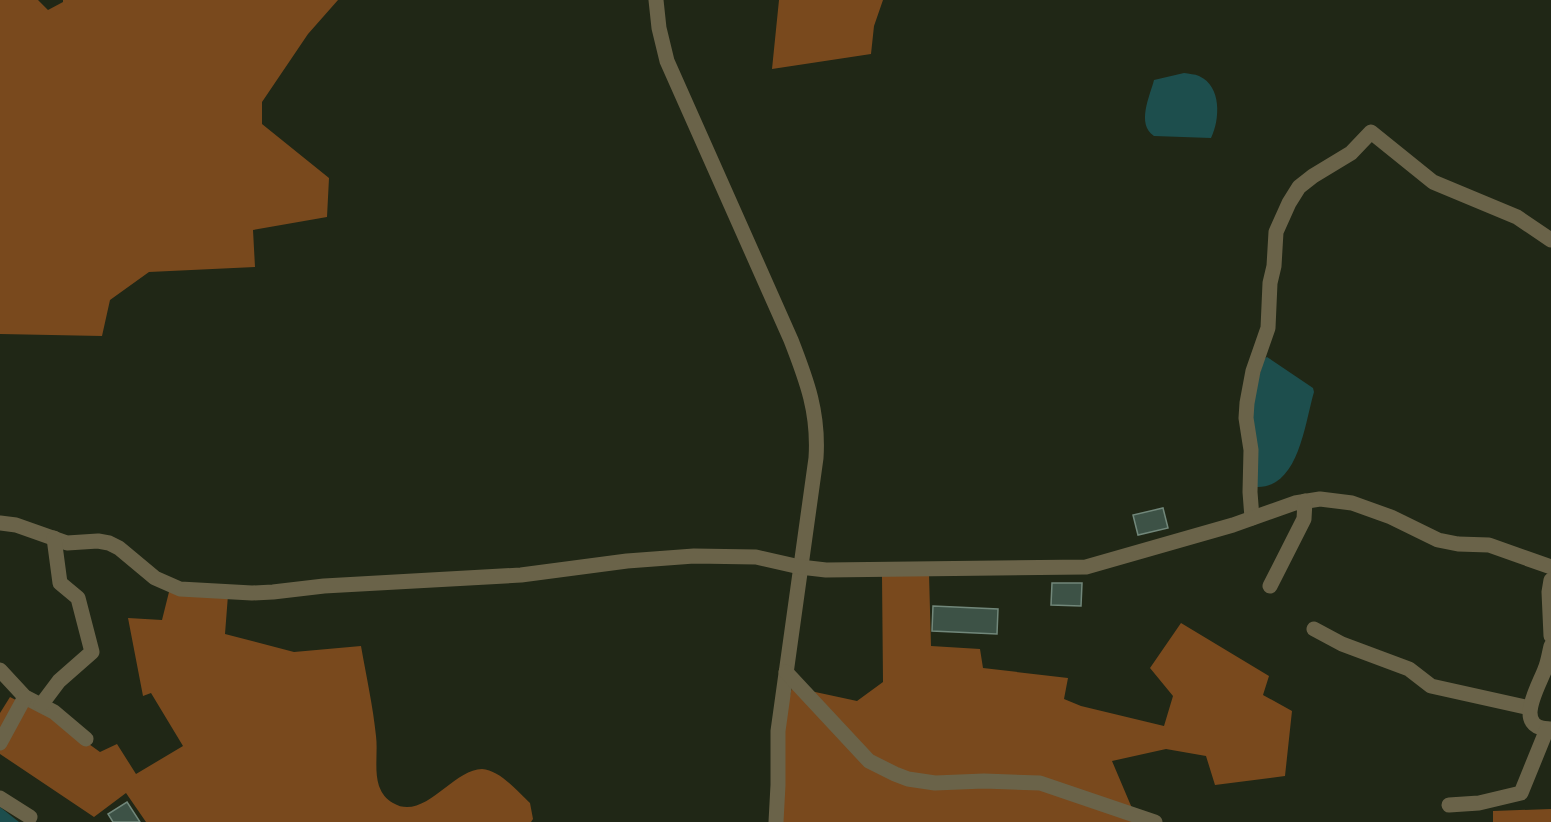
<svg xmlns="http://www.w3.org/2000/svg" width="1551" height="822" viewBox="0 0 1551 822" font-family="'Roboto Condensed',sans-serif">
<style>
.forest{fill:#79491d}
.water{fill:#1d4e4d}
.building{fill:#3d5246;stroke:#71877a;stroke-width:1.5}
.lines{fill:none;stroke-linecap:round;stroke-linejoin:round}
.minor{stroke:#6a6349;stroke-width:15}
</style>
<rect width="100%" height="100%" fill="#202716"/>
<g class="forest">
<path d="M0,0h38l10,10 15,-8v-2h275l-30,34 -46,68v22l67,54 -2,39 -74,13 2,37 -106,5 -39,28 -8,36 -102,-2z"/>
<path d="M779,0h104l-9,26 -3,28 -99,15z"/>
<path d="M929,574l2,72 49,3 3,19 85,10 -4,21 17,7 83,20 9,-30 -23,-28 31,-45 88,53 -6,19 29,16 -7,65 -70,9 -9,-29 -40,-7 -54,12 25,59 4,2h-359v-93l10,-42 65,14 26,-19 -1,-106z"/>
<path d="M169,592l59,3 -3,39 69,18 67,-6c5,29 12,60 15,90 2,15 -2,35 3,50 3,8 7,13 14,17 31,19 60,-34 89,-34 18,1 36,23 48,34l3,16 -2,3h-385l-20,-29 -32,24 -94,-63v-41l10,-16 47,24 43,31 17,-8 19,30 47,-28 -32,-53 -8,3 -15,-78 34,2z"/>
<path d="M1551,809v13h-58v-11z"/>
</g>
<g class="water">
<path d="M1184,73c5,1 11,1 15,3 23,10 21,44 12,62l-57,-2c-18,-12 -4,-40 0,-56z"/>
<path d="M1267,357l46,31 1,4c-9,30 -15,96 -57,95l-7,-79 14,-49z"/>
<path d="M0,807l19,15h-19z"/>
</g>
<g class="building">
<path d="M1163,508l5,20 -30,7 -5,-20z"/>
<path d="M1052,583h30l-1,23 -30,-1z"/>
<path d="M933,606l65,3 -1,25 -65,-3z"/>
<path d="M127,802l13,20h-27l-5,-8z"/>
</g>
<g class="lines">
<g class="minor">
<path d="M656,0l3,28 8,33 124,279c16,41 28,73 25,118l-38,273v54l-2,37"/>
<path d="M1252,518l-2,-26 1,-42 -5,-32 1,-15 6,-32 15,-43 2,-45 4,-17 2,-34 13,-29 10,-16 14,-11 38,-23 20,-21 62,50 84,35 34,23"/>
<path d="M0,523l16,2 51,18 31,-2 11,2 10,5 36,30 25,11 72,4 21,-1 51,-6 197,-11 106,-14 67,-5 62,1 44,10 26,3 260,-3 147,-42 62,-22 25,-4 32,4 39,14 47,23 20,4 31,1 62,22"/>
<path d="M1551,580l-2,12 2,44"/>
<path d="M1270,586l34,-67 1,-18"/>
<path d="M1314,629l28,15 67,25 22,17 99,22"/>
<path d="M1551,646c-2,8 -3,16 -6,23 -7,19 -33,60 6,60"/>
<path d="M0,670l25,27 29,15 32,27"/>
<path d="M786,672l83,89 26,13 13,5 27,4 49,-2 56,2 115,39"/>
<path d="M41,705l18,-24 33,-29 -14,-54 -18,-15 -6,-45"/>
<path d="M0,743l25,-46"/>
<path d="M0,798l30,19"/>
<path d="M1449,805l30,-2 42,-10 26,-64"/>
</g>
</g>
</svg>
